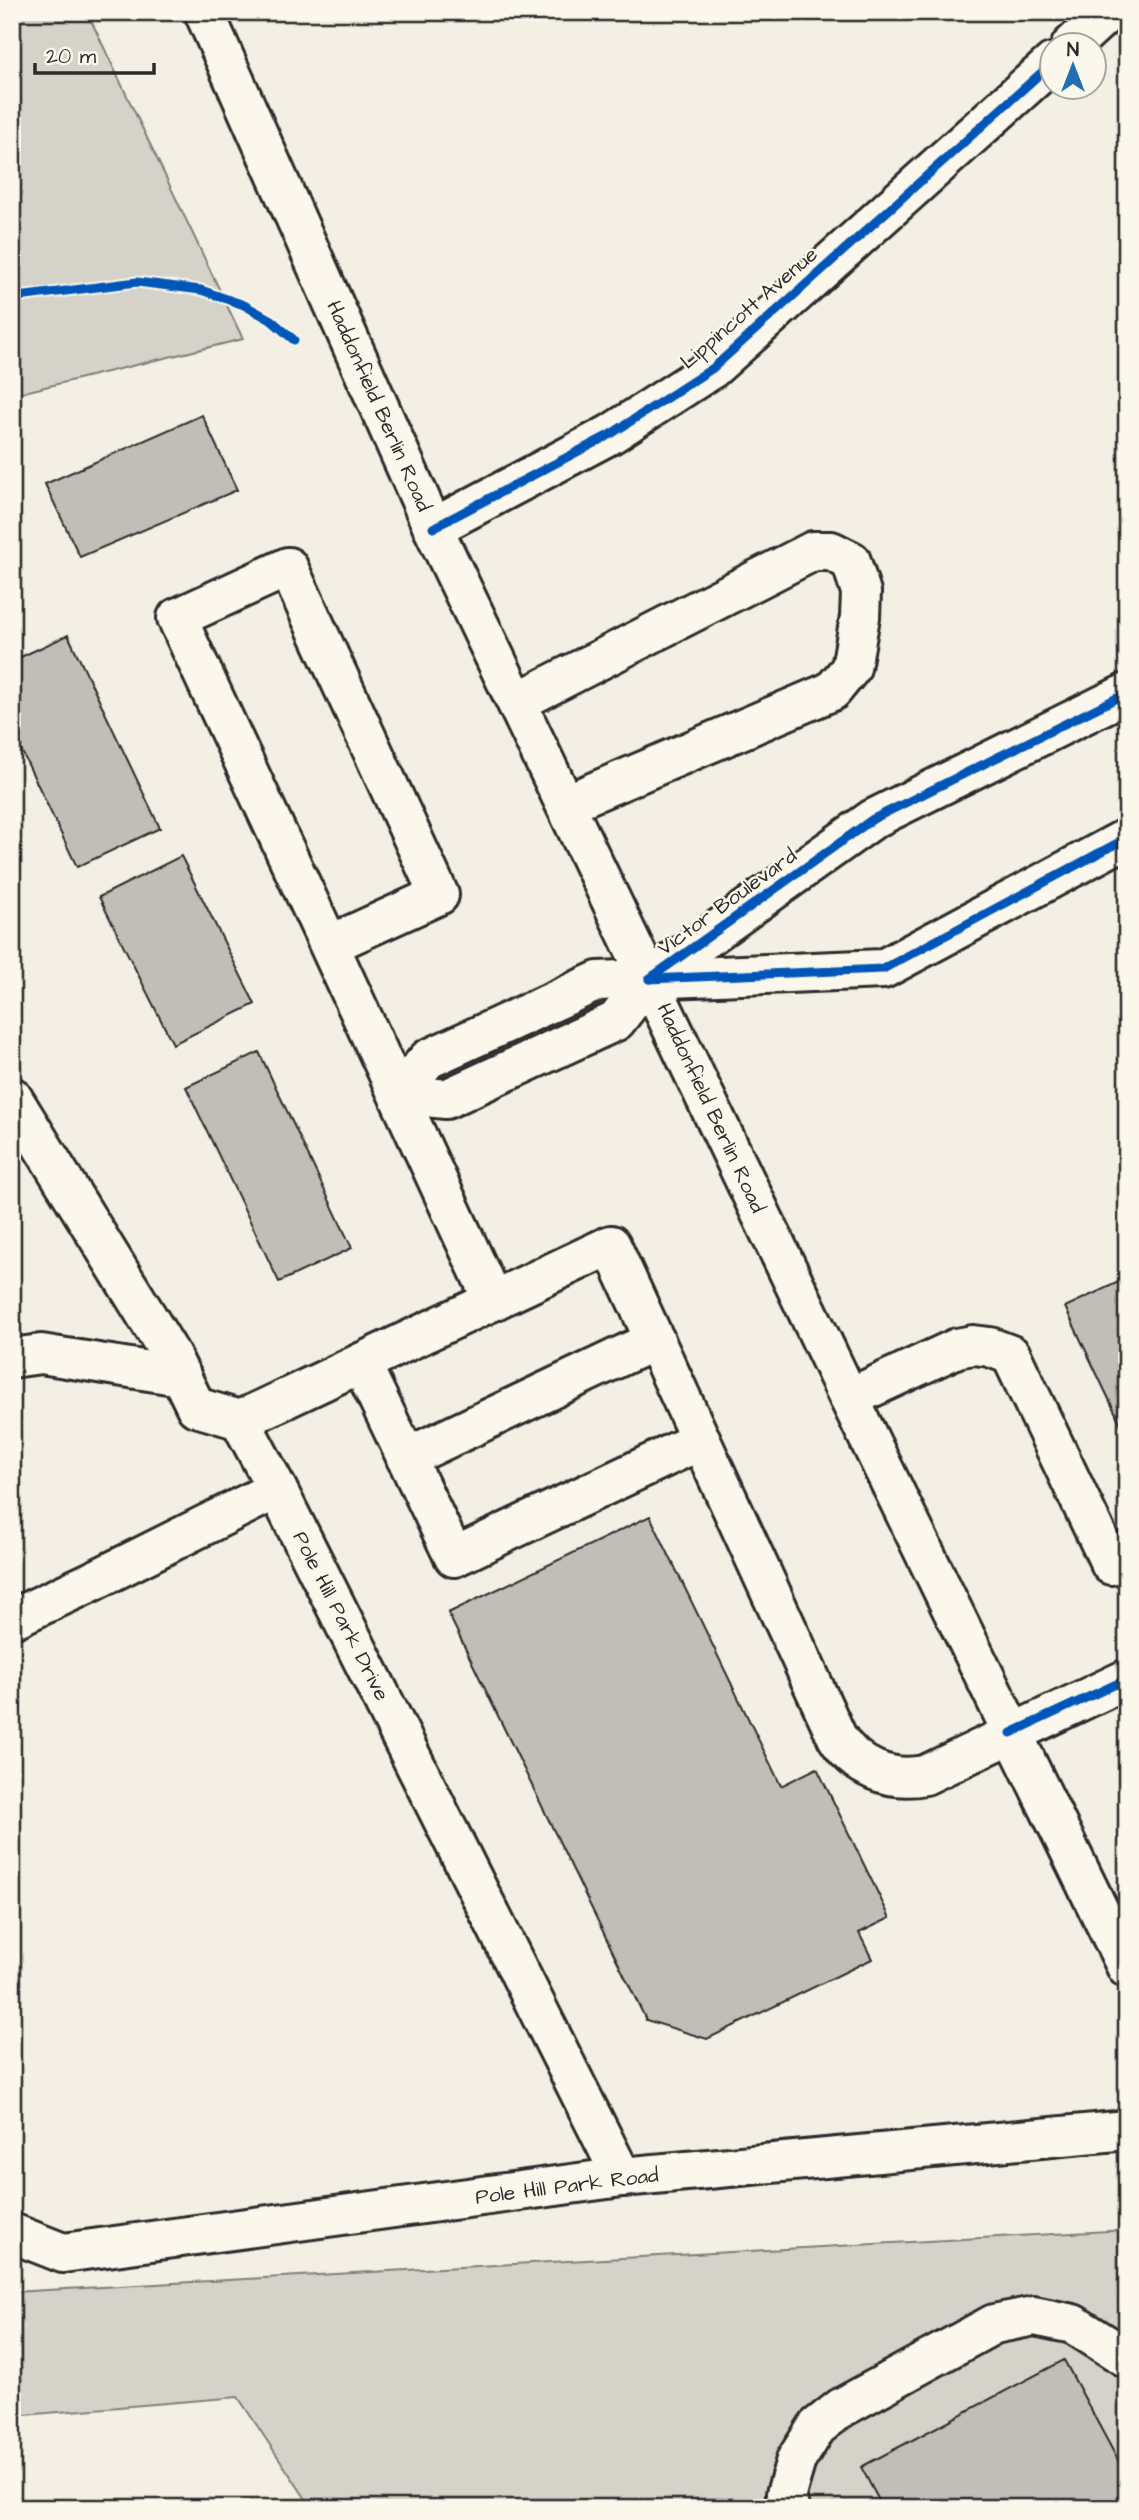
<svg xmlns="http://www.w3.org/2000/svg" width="1139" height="2520" viewBox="0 0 1139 2520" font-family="'Architects Daughter',sans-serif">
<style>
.green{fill:#d5d2c9;stroke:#807e7a;stroke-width:2}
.building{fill:#c0beb6;stroke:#2b2b2b;stroke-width:2}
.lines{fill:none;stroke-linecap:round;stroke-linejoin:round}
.minor-casing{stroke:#2b2b2b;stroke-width:44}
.major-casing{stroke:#2b2b2b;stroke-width:44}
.minor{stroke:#fbf7ec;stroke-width:38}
.major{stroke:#fbf7ec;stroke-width:38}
.cycleway-casing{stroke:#fbf7ec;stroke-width:13}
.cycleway{stroke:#0057b8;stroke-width:9}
.labels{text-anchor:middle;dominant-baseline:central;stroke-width:5;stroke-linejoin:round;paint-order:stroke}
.street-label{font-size:21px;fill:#2b2b2b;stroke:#fbf7ec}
</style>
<rect width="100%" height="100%" fill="#f3efe4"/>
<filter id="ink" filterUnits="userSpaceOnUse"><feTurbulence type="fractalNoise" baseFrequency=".0143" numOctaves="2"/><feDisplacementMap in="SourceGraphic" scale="14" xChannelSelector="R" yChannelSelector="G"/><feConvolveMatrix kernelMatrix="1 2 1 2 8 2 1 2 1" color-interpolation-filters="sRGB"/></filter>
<g filter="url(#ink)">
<g class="green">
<path d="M12,12h75l156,327 -231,56z"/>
<path d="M1127,2230v278h-815l-74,-111 -226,19v-124z"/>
</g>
<g class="building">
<path d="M202,415l35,75 -157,67 -35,-73z"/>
<path d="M68,635l92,193 -83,39 -65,-136v-70z"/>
<path d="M181,856l74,148 -82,40 -74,-147z"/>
<path d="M259,1052l93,196 -73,34 -93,-195z"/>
<path d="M1127,1278v159l-62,-130z"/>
<path d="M650,1516l131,270 36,-18 73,150 -31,15 13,26 -165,80 -61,-19 -198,-407z"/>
<path d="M1064,2360l63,117v23l-15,8h-229l-22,-41z"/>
</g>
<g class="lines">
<defs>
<g id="minor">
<path d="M1071,46l37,-34"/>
<path d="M433,528l178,-94 102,-66 339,-305"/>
<path d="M517,702l296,-151h18l20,10 10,31 -1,25 -9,51 -19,23 -266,113"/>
<path d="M329,945l-152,-327 111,-51 151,328 -110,50 164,356"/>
<path d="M398,1094l48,5 170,-78 33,-42 224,-160 254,-126"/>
<path d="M398,1094l30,-35 170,-78 285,-12 244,-131"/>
<path d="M12,1097l158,257 26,53 44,13 37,69 345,688"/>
<path d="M12,1358l29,-4 140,22"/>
<path d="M361,1363l93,194 247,-117"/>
<path d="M849,1398l108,-50 16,-3 17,2 21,8 100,210 16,-7"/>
<path d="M240,1420l371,-175 226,492c19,31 52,45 88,38l202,-96"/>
<path d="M406,1458l249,-118"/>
<path d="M12,1619l81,-38 184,-92"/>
<path d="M12,2233l51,20 559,-76 505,-47"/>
<path d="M789,2508l-3,-14 10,-34 21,-33 24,-19 153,-84 40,-8 39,8 54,34"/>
</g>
<path id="major" d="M204,12l229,516 416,870 278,570"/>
</defs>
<use href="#minor" class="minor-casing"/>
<use href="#major" class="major-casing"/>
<use href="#minor" class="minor"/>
<use href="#major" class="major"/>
<defs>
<g id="cycleway">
<path d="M12,294l6,3 119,-15 64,8 43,15 27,15 23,20"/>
<path d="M433,528l178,-94 102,-66 339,-305"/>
<path d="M649,979l224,-160 254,-126"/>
<path d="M649,979l234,-10 244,-131"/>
<path d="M1011,1733l116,-54"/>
</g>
</defs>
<use href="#cycleway" class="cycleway-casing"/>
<use href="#cycleway" class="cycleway"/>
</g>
</g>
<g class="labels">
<g class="street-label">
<text transform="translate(749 308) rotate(-41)">Lippincott Avenue</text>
<text transform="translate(379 406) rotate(66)">Haddonfield Berlin Road</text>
<text transform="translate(727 902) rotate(-36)">Victor Boulevard</text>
<text transform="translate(711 1108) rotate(65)">Haddonfield Berlin Road</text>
<text transform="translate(341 1616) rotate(63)">Pole Hill Park Drive</text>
<text transform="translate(567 2186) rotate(-7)">Pole Hill Park Road</text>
</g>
</g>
<rect width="1139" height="2520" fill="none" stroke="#fbf7ec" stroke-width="42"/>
<rect x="21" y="21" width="1097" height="2478" fill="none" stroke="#2b2b2b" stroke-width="2.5" filter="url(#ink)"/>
<g transform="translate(1073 66)"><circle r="33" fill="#fbf7ec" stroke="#a8a59f" stroke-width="2"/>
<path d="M0-5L12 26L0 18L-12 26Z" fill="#1f6fb2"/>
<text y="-10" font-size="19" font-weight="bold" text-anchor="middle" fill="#2b2b2b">N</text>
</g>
<path d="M35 63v10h119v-10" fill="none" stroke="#2b2b2b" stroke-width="3.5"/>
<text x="46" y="63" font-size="21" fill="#2b2b2b" stroke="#fbf7ec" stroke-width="5" paint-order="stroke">20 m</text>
</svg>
